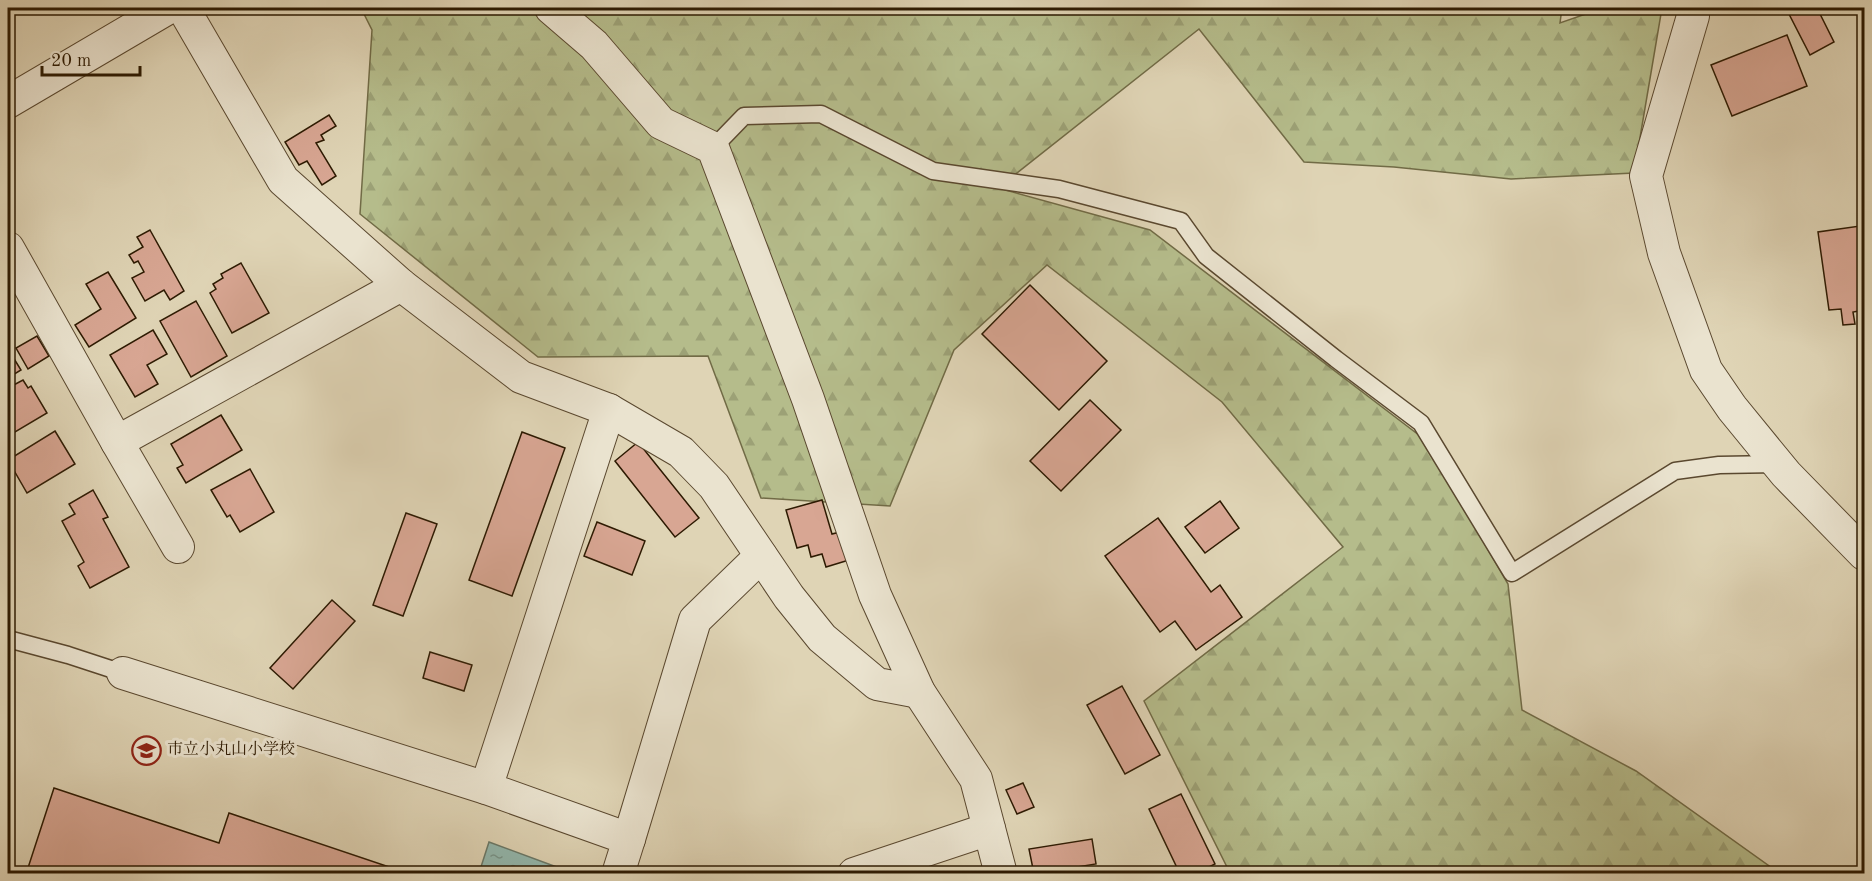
<svg xmlns="http://www.w3.org/2000/svg" width="1872" height="881" viewBox="0 0 1872 881" font-family="'Old Standard TT','Noto Serif JP',serif">
<style>
.forest{fill:url(#forest-firs);stroke:#716b46;stroke-width:1.5}
.water{fill:url(#water-ripples);stroke:#6a7969;stroke-width:1.5}
.building{fill:#d8a693;stroke:#2d1a02;stroke-width:1.5}
.lines{fill:none;stroke-linecap:round;stroke-linejoin:round}
.lane-casing{stroke:#5a482f;stroke-width:19}
.street-casing{stroke:#5a482f;stroke-width:34}
.lane{stroke:#eae3cf;stroke-width:16}
.street{stroke:#eae3cf;stroke-width:32}
.labels{text-anchor:middle;dominant-baseline:central;stroke-width:6;stroke-linejoin:round;paint-order:stroke}
.poi-label{font-size:16px;fill:#2d1a02;stroke:#eae3cf;text-anchor:start}
</style>
<defs>
<pattern id="forest-firs" width="22" height="20" patternUnits="userSpaceOnUse" patternTransform="scale(1.5)"><rect width="22" height="20" fill="#b5bc8b"/><path d="M5 1l3.5 6h-7zM16 11l3.5 6h-7z" fill="#9ca176"/></pattern>
<pattern id="water-ripples" width="26" height="14" patternUnits="userSpaceOnUse" patternTransform="scale(1.5)"><rect width="26" height="14" fill="#93b8ae"/><path d="M2 4q2-2 4 0t4 0M15 11q2-2 4 0t4 0" fill="none" stroke="#78958b"/></pattern>
</defs>
<rect width="100%" height="100%" fill="#dfd4b5"/>
<filter id="stains"><feTurbulence type="fractalNoise" baseFrequency=".00333" numOctaves="4"/><feColorMatrix values="0 0 0 0 .2 0 0 0 0 .09 0 0 0 0 .02 0 0 0 .5 -.17"/></filter>
<radialGradient id="worn" r=".72"><stop offset=".6" stop-color="#630" stop-opacity="0"/><stop offset="1" stop-color="#630" stop-opacity=".3"/></radialGradient>
<path class="forest" d="M361,8h1201l-2,15 43,-15h59l-28,165 -123,6 -117,-12 -90,-5 -105,-133 -201,159 152,42 274,209 84,145 14,126 114,61 143,102 -522,1 -28,-3 -85,-170 199,-154 -121,-145 -175,-137 -93,85 -64,156 -129,-8 -53,-142 -170,1 -178,-143 12,-184z"/>
<path class="water" d="M489,842l73,27 -2,4h-81z"/>
<g class="building">
<path d="M1802,8h6l3,5 7,-3 16,32 -24,13 -21,-41z"/>
<path d="M1787,35l20,51 -75,30 -21,-51z"/>
<path d="M329,115l7,11 -15,9 3,5 -8,3 20,33 -14,9 -15,-24 -8,4 -14,-23z"/>
<path d="M1860,226l4,24v60l-11,2 2,12 -12,1 -2,-16 -12,1 -11,-78z"/>
<path d="M150,230l34,61 -14,9 -6,-10 -19,11 -13,-23 12,-6 -6,-11 -4,2 -5,-8 14,-8 -6,-10z"/>
<path d="M241,263l28,50 -37,20 -22,-40 6,-4 -3,-5 10,-6 -2,-4z"/>
<path d="M108,272l28,46 -47,29 -14,-22 26,-16 -15,-25z"/>
<path d="M1030,285l77,76 -48,49 -77,-76z"/>
<path d="M196,301l31,55 -36,21 -31,-56z"/>
<path d="M153,330l14,24 -20,11 11,19 -23,13 -25,-42z"/>
<path d="M37,336l12,20 -21,13 -12,-21z"/>
<path d="M8,349l13,21 -13,8z"/>
<path d="M23,380l5,8 3,-2 16,27 -37,22 -2,-5v-42z"/>
<path d="M1090,400l31,30 -60,61 -31,-30z"/>
<path d="M221,415l21,35 -56,33 -9,-15 6,-3 -12,-21z"/>
<path d="M55,431l20,33 -48,29 -19,-33z"/>
<path d="M522,432l43,16 -53,148 -43,-16z"/>
<path d="M638,442l61,76 -24,19 -60,-76z"/>
<path d="M250,469l24,43 -34,20 -10,-17 -3,2 -16,-27z"/>
<path d="M93,490l15,27 -5,2 26,48 -39,21 -12,-22 6,-4 -22,-41 13,-7 -6,-10z"/>
<path d="M822,500l10,34 8,-2 9,28 -23,7 -4,-13 -11,3 -3,-12 -11,3 -11,-38z"/>
<path d="M1220,501l19,27 -34,25 -20,-26z"/>
<path d="M406,513l31,11 -34,92 -30,-11z"/>
<path d="M1158,518l53,74 9,-7 22,32 -46,33 -21,-29 -15,11 -55,-76z"/>
<path d="M597,522l48,19 -13,34 -48,-19z"/>
<path d="M332,600l23,21 -62,68 -23,-21z"/>
<path d="M430,652l42,13 -8,26 -41,-13z"/>
<path d="M1122,686l38,69 -35,19 -38,-69z"/>
<path d="M1023,783l11,24 -17,7 -11,-24z"/>
<path d="M54,788l165,55 10,-30 181,61h-384z"/>
<path d="M1181,794l34,70 -20,10h-15l-31,-65z"/>
<path d="M1092,839l4,25 -62,10 -5,-25z"/>
</g>
<g class="lines">
<defs>
<g id="lane">
<path d="M713,148l31,-32 77,-2 112,57 126,18 122,32 25,35 130,103 85,64 91,150 163,-102 44,-6 59,-1"/>
<path d="M8,639l60,16 55,18"/>
</g>
<g id="street">
<path d="M183,8l100,172 118,105 120,92 88,33 72,42 33,34 75,111 33,41 55,46 42,8"/>
<path d="M551,8l43,37 67,78 52,25 95,251 67,196 44,97 57,87 25,95"/>
<path d="M1691,8l2,8 -47,160 18,77 42,117 26,38 54,66 78,80"/>
<path d="M8,102l160,-94"/>
<path d="M8,248l109,194"/>
<path d="M609,410l-123,378 143,51 -11,35"/>
<path d="M178,547l-61,-105 284,-157"/>
<path d="M123,673l363,115"/>
<path d="M629,839l66,-219 66,-64"/>
<path d="M854,874l135,-45"/>
</g>
</defs>
<use href="#lane" class="lane-casing"/>
<use href="#street" class="street-casing"/>
<use href="#lane" class="lane"/>
<use href="#street" class="street"/>
</g>
<defs>
<symbol id="school-ring" viewBox="-11 -11 22 22"><circle r="9.5" fill="#eae3cf" stroke="#8f2418" stroke-width="1.5"/><path d="M0-5L7-2L0 1L-7-2ZM-4 1L0 2.5L4 1V4Q0 6-4 4Z" fill="#8f2418"/></symbol>
</defs>
<g fill-rule="evenodd">
<use href="#school-ring" x="130" y="734" width="33" height="33"/>
</g>
<g class="labels">
<g class="poi-label">
<text x="167" y="750">市立小丸山小学校</text>
</g>
</g>
<rect width="1872" height="881" fill="none" stroke="#dfd4b5" stroke-width="30"/>
<rect x="9" y="9" width="1854" height="863" fill="none" stroke="#2d1a02" stroke-width="3"/>
<rect x="15" y="15" width="1842" height="851" fill="none" stroke="#2d1a02" stroke-width="1.5"/>
<path d="M42 66v9h98v-9" fill="none" stroke="#2d1a02" stroke-width="3"/>
<text x="51" y="66" font-size="18" fill="#2d1a02" stroke="#eae3cf" stroke-width="4.5" paint-order="stroke">20 m</text>
<rect width="100%" height="100%" filter="url(#stains)"/>
<rect width="100%" height="100%" fill="url(#worn)"/>
</svg>
